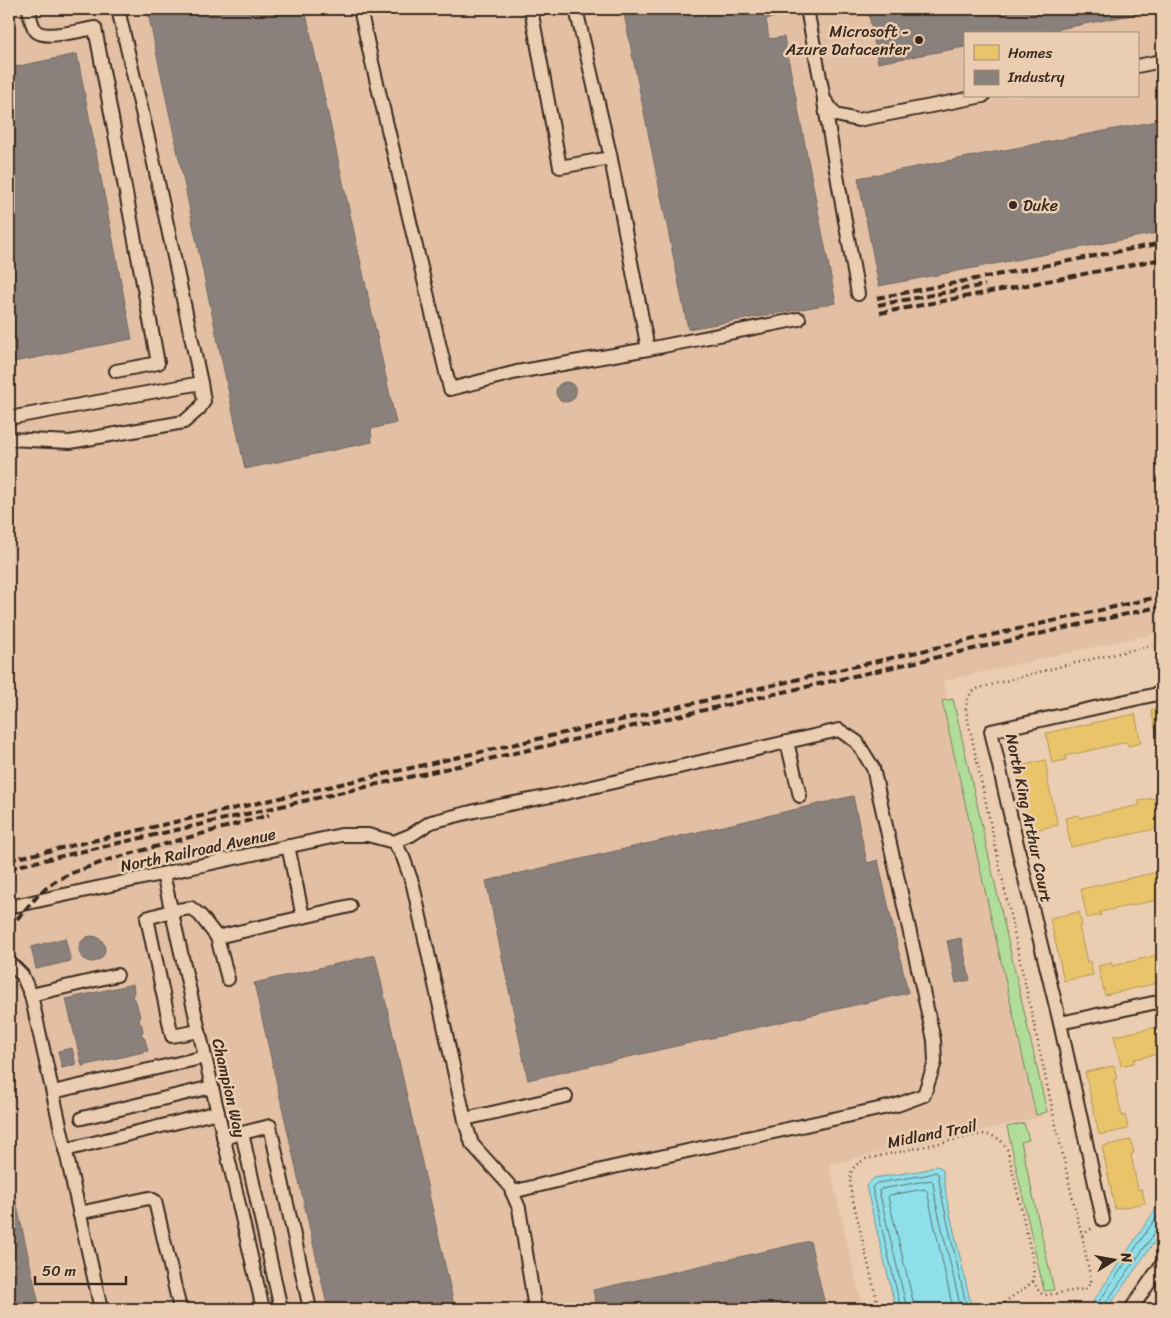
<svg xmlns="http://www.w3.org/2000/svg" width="1171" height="1318" viewBox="0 0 1171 1318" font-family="Sriracha,sans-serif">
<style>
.built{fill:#e3c0a4;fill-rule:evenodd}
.green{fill:#b1dd9a;stroke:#76845c}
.water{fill:#8edfe9;stroke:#6d9798}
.homes{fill:#e9c46a;stroke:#b59653}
.industry{fill:#8a817c;stroke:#726760}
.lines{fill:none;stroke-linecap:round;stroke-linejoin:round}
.shore{stroke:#5c726f;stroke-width:1}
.minor-casing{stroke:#3b2a1e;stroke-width:16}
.path{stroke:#3b2a1e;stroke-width:2.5;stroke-dasharray:1 4;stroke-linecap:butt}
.minor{stroke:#ebceb1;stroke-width:12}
.rail{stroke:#3b2a1e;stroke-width:4;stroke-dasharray:8 4;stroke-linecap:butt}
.poi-dot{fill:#3b2a1e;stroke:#ebceb1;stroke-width:2}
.labels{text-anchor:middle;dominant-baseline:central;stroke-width:5;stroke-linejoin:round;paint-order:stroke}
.poi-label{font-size:16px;fill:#3b2a1e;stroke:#ebceb1;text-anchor:end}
.street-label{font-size:16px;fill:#3b2a1e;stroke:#ebceb1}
</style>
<rect width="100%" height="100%" fill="#ebceb1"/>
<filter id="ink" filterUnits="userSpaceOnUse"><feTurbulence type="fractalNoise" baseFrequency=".02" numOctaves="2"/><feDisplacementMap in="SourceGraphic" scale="10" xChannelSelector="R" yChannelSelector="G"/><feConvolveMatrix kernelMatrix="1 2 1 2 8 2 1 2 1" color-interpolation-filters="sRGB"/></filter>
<g filter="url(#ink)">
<path class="built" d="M9,9h1153v623l-219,49 99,436 -213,47 34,145h-854zM965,34h172v62h-172z"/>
<g class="green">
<path d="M953,699l94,413 -11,3 -94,-414z"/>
<path d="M1024,1123l5,17 -8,2 33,148 -10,1 -37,-164z"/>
</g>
<g class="water">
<path d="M936,1166l4,1 3,4 4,30 25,108h-76l-30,-123 8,-8 51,-8z"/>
<path d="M1162,1200v31l-55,78h-19z"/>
</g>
<g class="homes">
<path d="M1162,707v31l-4,1 -7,-29z"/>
<path d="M1135,714l6,29 -13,3 -1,-4 -62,14 1,4 -14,3 -6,-30z"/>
<path d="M1045,760l3,14h-2l12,51 -28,6 -14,-64z"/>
<path d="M1154,798l6,30 -89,19 -6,-29 14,-3v3l61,-13 -1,-4z"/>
<path d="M1162,871v28l-62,13 1,3 -14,3 -6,-29z"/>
<path d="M1079,912l3,14h-3l8,36 3,-1 3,14 -29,6 -14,-63z"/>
<path d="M1162,954v28l-57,13 -7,-29 14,-3v3z"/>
<path d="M1162,1026v27l-28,6v4l-13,3 -7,-30z"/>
<path d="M1114,1066l3,13 -3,1 8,36 3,-1 3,14 -29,6 -14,-63z"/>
<path d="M1131,1140l3,13 -3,1 7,36 4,-1 3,14 -30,6 -13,-63z"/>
</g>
<g class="industry">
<path d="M168,9h137l91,414 -25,6 1,13 -127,27 -97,-456z"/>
<path d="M623,9h155l1,7 -13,3 3,20 15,-2 52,266 -148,26z"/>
<path d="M868,9h294l-129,25h-68v13l-87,16z"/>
<path d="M77,54l55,285 -123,24v-295z"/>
<path d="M1162,120v112l-283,54 -21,-108z"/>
<circle cx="566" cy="392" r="10"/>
<path d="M853,796l14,67 11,-3 30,133 -380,87 -42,-199z"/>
<circle cx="92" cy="949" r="13"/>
<path d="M65,938l6,23 -35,8 -5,-22z"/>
<path d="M961,938l9,42 -14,3 -9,-42z"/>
<path d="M375,955l80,354h-127l-74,-326z"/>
<path d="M133,984l1,8 -2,5 4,4 4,16 -1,5 3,3 1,6 -2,4 4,4 3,12 -66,15 -16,-67z"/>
<path d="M72,1048l4,17 -14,3 -4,-17z"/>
<path d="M9,1170l31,139h-31z"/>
<path d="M810,1241l16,68h-229l-4,-19z"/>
</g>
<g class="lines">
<g class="shore">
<path d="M901,1309l-29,-122 5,-4 49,-8 10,-3 2,2 5,28 24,107"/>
<path d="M907,1309l-28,-118 2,-2 50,-9 2,2 3,21 25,106"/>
<path d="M915,1309l-27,-112 2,-2 35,-6 2,2 26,118"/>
<path d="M1094,1309l68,-100"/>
<path d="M1103,1309l2,-5 51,-73 6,-3"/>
</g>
<defs>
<g id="minor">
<path d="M29,9c1,7 2,16 7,22 9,9 46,-1 59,-3l63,335 -42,8"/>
<path d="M360,9l11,49 79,331 67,-17 131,-23 -38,-195 -34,-145"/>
<path d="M531,9l29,158 50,-9"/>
<path d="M807,9l17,90 12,16 22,5 125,-24"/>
<path d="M1137,66l25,-5"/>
<path d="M824,102l34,192"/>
<path d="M648,349l151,-30"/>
<path d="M9,418l192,-35 -48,-224 -35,-150"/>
<path d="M9,439l61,3 114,-20 15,-13 5,-8 -3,-18"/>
<path d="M787,742l13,54"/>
<path d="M394,842l17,-7 20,-13 48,-12 87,-17 273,-63 18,12 16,26 61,272 1,22 -11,33 -27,10 -283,62 -102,25"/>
<path d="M394,842l9,15 10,28 53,240 6,19 37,41 10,23 16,101"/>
<path d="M163,874l100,435"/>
<path d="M9,907l332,-72h27l26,7"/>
<path d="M303,917l47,-11"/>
<path d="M9,962l13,13 9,20 70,314"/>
<path d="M228,979l-11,-42 86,-20 -15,-71"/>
<path d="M31,995l86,-20"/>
<path d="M1060,1023l102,-22"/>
<path d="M199,1031l-27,5 -25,-118 24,-7 20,-3 9,7 17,22"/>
<path d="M53,1092l152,-35"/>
<path d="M82,1118l130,-31"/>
<path d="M465,1119l101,-23"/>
<path d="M242,1133l39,176"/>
<path d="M223,1138l47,-12 40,183"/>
<path d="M65,1150l153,-38"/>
<path d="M79,1213l70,-15 6,3 25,108"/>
<path d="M1103,1220l-43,-197 -35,-144 -34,-148 171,-38"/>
<path d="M1131,1309l31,-45"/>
</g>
</defs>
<use href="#minor" class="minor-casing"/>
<g class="path">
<path d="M1082,1235l12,-8"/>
<path d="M1033,1281l7,12 5,2 40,-6 3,-2 3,-6 -9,-46 -5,-18 -21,-91 -90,-415c0,-12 3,-18 13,-23l79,-21 104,-24"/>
<path d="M879,1309l-28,-117c-2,-17 -2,-25 15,-33l115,-25c14,1 21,5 27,17l26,114 -1,16c-10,11 -25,15 -34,28"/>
</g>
<use href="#minor" class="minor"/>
<g class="rail">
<path d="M877,298l285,-55"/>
<path d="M878,305l107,-20"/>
<path d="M880,313l282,-54"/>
<path d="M9,860l1153,-264"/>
<path d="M9,868l1153,-262"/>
<path d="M9,928l31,-35 14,-11 15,-8 39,-14 161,-45"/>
</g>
</g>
</g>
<g class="poi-dot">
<circle cx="919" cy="40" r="5"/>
<circle cx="1013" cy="205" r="5"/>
</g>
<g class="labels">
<g class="poi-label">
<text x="909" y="31">Microsoft -<tspan x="909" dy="18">Azure Datacenter</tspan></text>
<text x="1023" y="205" text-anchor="start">Duke</text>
</g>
<g class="street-label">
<text transform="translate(1029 818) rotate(78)">North King Arthur Court</text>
<text transform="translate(198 850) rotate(-12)">North Railroad Avenue</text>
<text transform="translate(229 1088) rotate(77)">Champion Way</text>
<text transform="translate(932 1134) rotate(-11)">Midland Trail</text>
</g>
</g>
<rect width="1171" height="1318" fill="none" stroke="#ebceb1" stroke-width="30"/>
<rect x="15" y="15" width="1141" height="1288" fill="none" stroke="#3b2a1e" stroke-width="2" filter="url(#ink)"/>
<rect x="964" y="32" width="175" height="65" fill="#ebceb1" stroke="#a58c76"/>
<rect x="974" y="45" width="25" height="15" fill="#e9c46a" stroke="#a58c76"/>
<text x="1008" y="58" font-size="15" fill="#3b2a1e">Homes</text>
<rect x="974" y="70" width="25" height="15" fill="#8a817c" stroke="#a58c76"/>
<text x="1008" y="82" font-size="15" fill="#3b2a1e">Industry</text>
<g transform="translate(1114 1260) rotate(79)" stroke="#ebceb1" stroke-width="4" paint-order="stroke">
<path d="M0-4L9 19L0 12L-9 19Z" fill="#3b2a1e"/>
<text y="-8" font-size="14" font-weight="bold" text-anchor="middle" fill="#3b2a1e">N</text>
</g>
<path d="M35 1276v8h91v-8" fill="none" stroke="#3b2a1e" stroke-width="2.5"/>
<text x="42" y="1276" font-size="15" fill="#3b2a1e" stroke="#ebceb1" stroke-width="4" paint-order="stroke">50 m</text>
</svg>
